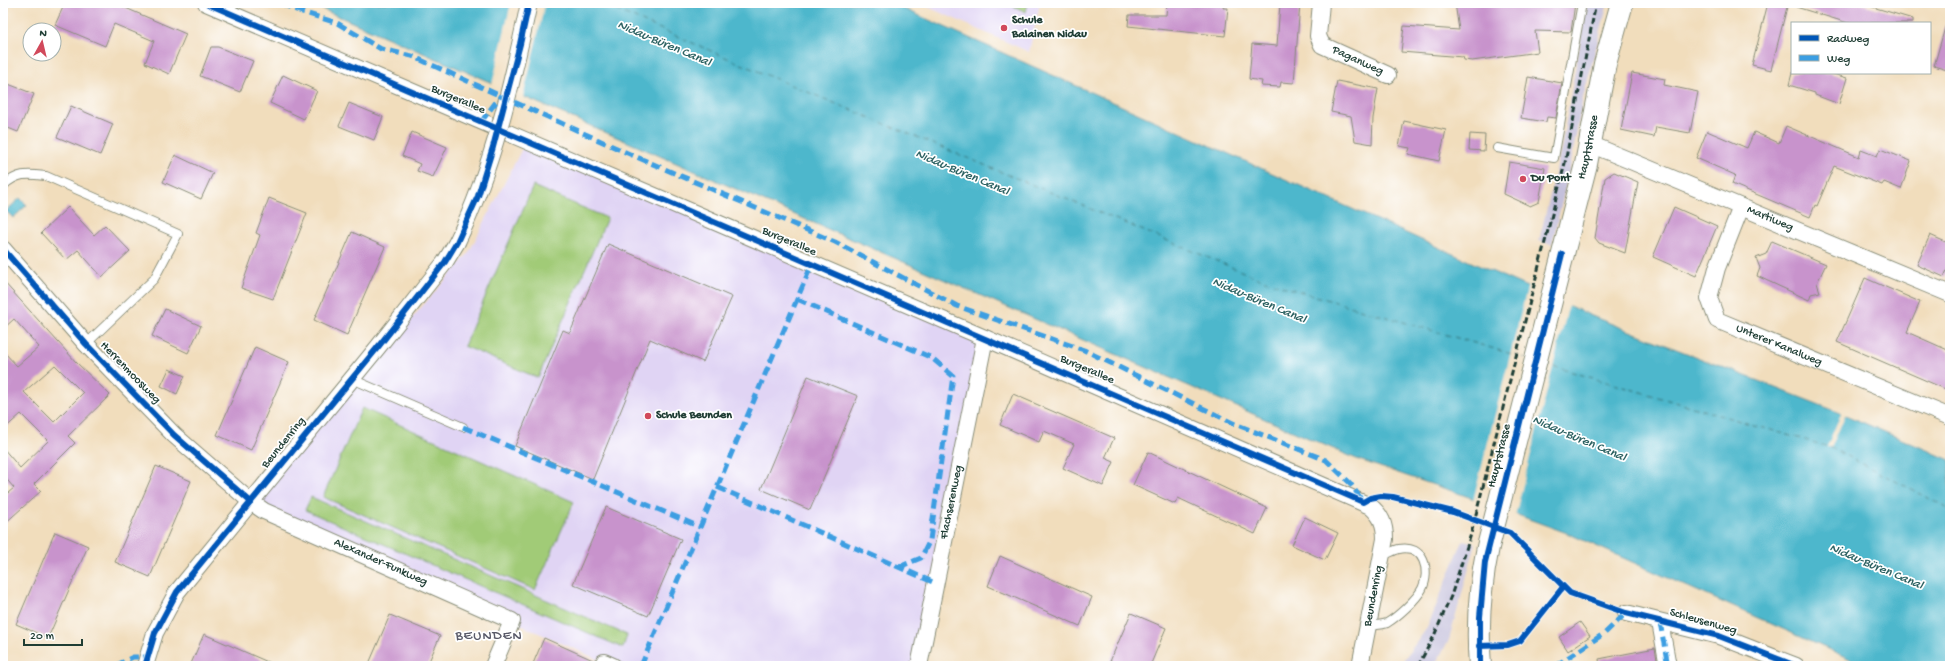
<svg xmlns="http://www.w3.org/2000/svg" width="1953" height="669" viewBox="0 0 1953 669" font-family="'Gochi Hand',sans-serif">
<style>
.built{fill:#e0d4f4}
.industrial{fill:#c4c0db}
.green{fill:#a1cb77;stroke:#608456}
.water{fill:#4eb7cc;stroke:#367a80}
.pier{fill:#f1ddbc}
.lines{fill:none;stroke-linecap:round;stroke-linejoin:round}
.ferry{stroke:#2d6262;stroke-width:1;stroke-dasharray:5 4;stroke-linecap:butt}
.building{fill:#c893cc;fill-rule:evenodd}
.lane-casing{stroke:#888d78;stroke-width:10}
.street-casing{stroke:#888d78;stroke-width:18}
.secondary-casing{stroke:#888d78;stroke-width:24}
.lane{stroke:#fff;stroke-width:8}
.street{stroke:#fff;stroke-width:16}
.secondary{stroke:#fff;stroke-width:22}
.rail{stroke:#1f3d34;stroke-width:3;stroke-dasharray:6 3;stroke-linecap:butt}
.street-bridge-casing{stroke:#888d78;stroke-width:18;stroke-linecap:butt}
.street-bridge{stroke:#fff;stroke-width:16}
.quiet{stroke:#3c9ee2;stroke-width:5;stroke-dasharray:10 5;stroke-linecap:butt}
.cycleway-casing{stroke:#fff;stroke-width:8}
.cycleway{stroke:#0057b8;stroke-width:6}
.poi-dot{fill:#d1495b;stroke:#fff;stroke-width:1.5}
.labels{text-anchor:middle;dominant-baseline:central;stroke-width:3.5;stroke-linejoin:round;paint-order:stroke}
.poi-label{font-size:12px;font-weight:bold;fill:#1f3d34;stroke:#fff;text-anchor:start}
.street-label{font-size:12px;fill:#1f3d34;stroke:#fff}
.water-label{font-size:13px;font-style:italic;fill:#2d6262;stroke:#fff}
.quarter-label{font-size:14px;letter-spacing:1px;fill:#5a5b69;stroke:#fff}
</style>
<rect width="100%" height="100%" fill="#fff"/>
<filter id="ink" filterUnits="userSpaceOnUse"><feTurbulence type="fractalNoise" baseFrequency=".025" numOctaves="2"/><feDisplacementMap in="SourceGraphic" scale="8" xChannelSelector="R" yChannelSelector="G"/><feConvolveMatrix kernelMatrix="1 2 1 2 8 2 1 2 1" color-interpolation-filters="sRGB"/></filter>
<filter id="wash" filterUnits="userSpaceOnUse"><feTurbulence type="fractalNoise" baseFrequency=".012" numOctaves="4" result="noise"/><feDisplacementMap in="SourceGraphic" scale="16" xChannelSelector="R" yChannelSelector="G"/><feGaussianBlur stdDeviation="0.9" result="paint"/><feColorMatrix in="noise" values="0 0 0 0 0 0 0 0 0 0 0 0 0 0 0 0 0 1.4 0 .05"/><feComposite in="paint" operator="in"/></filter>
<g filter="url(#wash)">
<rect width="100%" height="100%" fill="#f1ddbc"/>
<g class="built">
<path d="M919,3h121l-11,49z"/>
<path d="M526,141l459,197 -66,328h-306l-239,-106 -123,-58 217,-248z"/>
</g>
<g class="industrial">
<path d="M1587,3h21l-25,95 -13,70 -18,76 -13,-3 22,-92z"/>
<path d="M1463,540l13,3 -27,97 -15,26h-35l28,-38z"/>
</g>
<g class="green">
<path d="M1007,3h21l-2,9z"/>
<path d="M533,186l74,32 -69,160 -74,-32z"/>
<path d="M362,408l212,94 -39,88 -212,-93z"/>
<path d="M311,497l316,138 -4,13 -318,-138z"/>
</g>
<g class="water">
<path d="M308,3h583l703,314 249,97 107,46v206h-84l-299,-133 -112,-41 -96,-32z"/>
<path d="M20,198l7,7 -14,13 -7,-7z"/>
</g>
<g class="pier">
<path d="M511,3h34l-22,95 -31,-13z"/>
<path d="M1528,285l41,19 -54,212 -42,-15z"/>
<path d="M1842,411l4,2 -15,35 -2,-1h-2z"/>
</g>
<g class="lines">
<g class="ferry">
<path d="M600,3l169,73 496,205 260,77"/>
<path d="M1545,364l284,83 121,62"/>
</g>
</g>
<g id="blocks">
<g class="building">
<path d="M65,3h49l72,31 -17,40 -24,-11 9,-22 -40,-17 -9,22 -50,-21z"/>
<path d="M1167,3h57l-1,5h5l-3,28 -97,-10 1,-11h37z"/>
<path d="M1280,3h20l-6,80 -13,-1 -1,5 -19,-1 1,-5 -13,-2 3,-35 25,2z"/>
<path d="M1455,3h120l-4,29 -36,-1 3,21 -66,9 -8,-1 -1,-3 -62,-5 3,-26 55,4z"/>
<path d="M1768,3h20l-17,67 -19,-5z"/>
<path d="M1796,3h63l54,16v4h-65l-52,-16z"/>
<path d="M1946,24l4,1v46l-16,-5z"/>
<path d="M211,47h7l35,14 -13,31 -40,-16z"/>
<path d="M1632,73l33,6 -1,6 34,7 -8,41 -34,-6 -2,10 -33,-7z"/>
<path d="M1792,73h38l17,5 -8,26 -24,-9v-2l-26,-8z"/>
<path d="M283,75l34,16 -13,28 -34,-16z"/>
<path d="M1528,77l34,6 -6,35 -9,-1 -1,5 -25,-4z"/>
<path d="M1337,81l41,8 -5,29 -1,26 -17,-3 -4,-25 -20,-4z"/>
<path d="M3,82l31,12 -16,38 -15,-6z"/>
<path d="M349,103l34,14 -9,23 -35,-14z"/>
<path d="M71,106l42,18 -13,31 -43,-18z"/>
<path d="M1404,121l42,9 -7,31 -31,-7 2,-6 -11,-2z"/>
<path d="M1786,126l73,31 2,-7 16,6 3,-7 31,12 -10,28 -17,-7 -2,3 -48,-19 -17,40 -2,-1 -5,12 -78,-33 3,-9 -39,-17 11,-27 40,17 7,-16 25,11z"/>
<path d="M412,132l35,15 -14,30 -16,-6 3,-7 -18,-8z"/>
<path d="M1470,134l15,1 -1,16 -15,-1z"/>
<path d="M175,155l38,18 -12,26 -38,-17z"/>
<path d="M1509,162l36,6 -6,34 -9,4 -26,-12z"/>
<path d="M1614,172l24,10 -13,71 -26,-10 -4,-5 10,-60z"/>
<path d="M269,198l38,15 -34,86 -32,-11 19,-53 -4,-2z"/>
<path d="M68,207l26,28 11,-10 25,26 -28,26 -24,-27 -12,10 -25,-27z"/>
<path d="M1674,207l43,19 -21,50 -43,-19z"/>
<path d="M352,232l33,15 -38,88 -33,-15z"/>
<path d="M1930,235l20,9v19l-6,14 -27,-12z"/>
<path d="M1772,241l54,23 -9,19 3,9 -9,2 -2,6 -52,-24 3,-8 -4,-10 10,-4z"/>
<path d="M608,244l124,53 -29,65 -53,-23 -57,140 -78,-33 48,-116 7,3z"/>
<path d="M1865,278l55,24 -13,30 43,19v40l-113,-49z"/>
<path d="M3,281l73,81 34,33 -42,41 7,7 -41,41 7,7 -38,34v-28l11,-9 -11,-13v-27l17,20 28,-27 -27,-27 -18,16v-79l14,15 22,-19 -25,-28 -11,10zM55,365l28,28 -29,29 -30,-30z"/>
<path d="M165,309l36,17 -13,27 -36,-17z"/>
<path d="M255,347l34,15 -38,88 -34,-15z"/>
<path d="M169,369l16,7 -8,18 -16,-8z"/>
<path d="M808,376l50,20 -48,114 -49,-21z"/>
<path d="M1013,394l101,44 -9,20 9,4 -11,24 -40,-18 11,-24 -30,-13 -5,11 -39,-17z"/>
<path d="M1148,452l119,56 -12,26 -77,-36 -3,6 -42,-19z"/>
<path d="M156,466l35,15 -41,96 -35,-15z"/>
<path d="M606,507l75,32 -33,77 -75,-32z"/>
<path d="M1305,517l33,16 -13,27 -33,-15z"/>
<path d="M55,532l33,14 -40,92 -32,-14z"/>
<path d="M1000,556l92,41 -12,29 -92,-40z"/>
<path d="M1131,613l35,15 -16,38h-42z"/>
<path d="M390,615l50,21 -13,30h-59z"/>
<path d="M1580,622l10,14 -22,15 -9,-14z"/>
<path d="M204,634l73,32h-87z"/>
<path d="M544,638l51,23 1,5h-64z"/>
<path d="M1655,648l3,18h-58l-1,-7z"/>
</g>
</g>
</g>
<g filter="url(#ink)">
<use href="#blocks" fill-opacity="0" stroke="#888d78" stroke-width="1"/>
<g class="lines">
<defs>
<g id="lane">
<path d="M1497,148l57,10 28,-155"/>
<path d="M3,186c15,-14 25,-12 43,-10l132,58 -24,45 -68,65"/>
<path d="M352,379l111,48"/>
<path d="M1368,626c6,-1 14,-1 19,-3 10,-6 29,-23 35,-34 9,-18 2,-45 -23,-40 -5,1 -11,5 -17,7"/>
</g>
<g id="street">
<path d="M206,3l779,335 385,168c11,9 15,18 15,33l-25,127"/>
<path id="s1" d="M1321,3l-3,33 4,9 66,30"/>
<path id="s2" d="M1590,144l360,150"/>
<path id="s3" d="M1741,207l-24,61 -8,30 8,22 233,97"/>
<path id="s4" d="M3,249l83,95 88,91 77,67 13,9 248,110 -19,45"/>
<path d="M1626,613l93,23 77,30"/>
<path d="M1660,622l8,44"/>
<path d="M604,662l9,4"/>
<path d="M145,666l10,-33 22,-41 201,-245 67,-85 12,-20"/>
<path id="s5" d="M919,666l66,-328"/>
</g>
<g id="secondary">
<path id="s6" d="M1480,666c-3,-39 0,-81 8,-119l98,-383 19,-100 17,-61"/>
</g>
</defs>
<use href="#lane" class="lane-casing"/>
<use href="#street" class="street-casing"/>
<use href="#secondary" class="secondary-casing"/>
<use href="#lane" class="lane"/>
<use href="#street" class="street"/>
<use href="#secondary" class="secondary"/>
<path class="rail" d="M1418,666l16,-30 17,-40 20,-62 94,-371 31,-160"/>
<defs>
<path id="street-bridge" d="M457,242c36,-75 55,-158 72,-239"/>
</defs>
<use href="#street-bridge" class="street-bridge-casing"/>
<use href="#street-bridge" class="street-bridge"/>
<g class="quiet">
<path d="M281,3l12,6 44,14 44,26 31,7 220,99 203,87 122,64 127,44 151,74 91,36 24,23 11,16"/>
<path d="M481,122l20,-27"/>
<path d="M797,299l135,59 21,18 -23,164 -9,18 -22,9"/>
<path d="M463,427l237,100"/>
<path d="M717,487l218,96"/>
<path d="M1660,622l8,44"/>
<path d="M115,666l18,-9h13"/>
<path d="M641,666l171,-402"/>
<path d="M1555,666l50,-33 21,-20"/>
</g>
<defs>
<g id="cycleway">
<path d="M206,3l1157,499 7,-4 11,-2 12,1 60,15 57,21 60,60 56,20 93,23 77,30"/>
<path d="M3,249l83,95 88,91 77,67"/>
<path d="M1479,646l29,-1 12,-4 43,-54"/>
<path d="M145,666l10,-33 22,-41 201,-245 67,-85 12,-20 21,-46 15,-49 27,-103 9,-41"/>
<path d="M1480,666v-49l5,-55 77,-308"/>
</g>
</defs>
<use href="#cycleway" class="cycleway-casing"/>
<use href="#cycleway" class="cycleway"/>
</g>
</g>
<g class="poi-dot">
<circle cx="1004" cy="28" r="4"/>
<circle cx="1523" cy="179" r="4"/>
<circle cx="648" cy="416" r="4"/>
</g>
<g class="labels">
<g class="poi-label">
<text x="1012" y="21">Schule<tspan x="1012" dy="14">Balainen Nidau</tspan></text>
<text x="1531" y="179">Du Pont</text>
<text x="656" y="416">Schule Beunden</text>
</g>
<g class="street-label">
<text stroke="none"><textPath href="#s1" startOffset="82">Paganweg</textPath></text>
<text transform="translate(458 100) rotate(23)">Burgerallee</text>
<text stroke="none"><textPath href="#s6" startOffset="532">Hauptstrasse</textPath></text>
<text stroke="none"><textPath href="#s2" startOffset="195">Martiweg</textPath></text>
<text transform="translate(789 242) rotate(23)">Burgerallee</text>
<text stroke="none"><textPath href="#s3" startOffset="187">Unterer Kanalweg</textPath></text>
<text transform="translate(1087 370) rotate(23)">Burgerallee</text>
<text transform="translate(130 373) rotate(46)">Herrenmoosweg</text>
<text transform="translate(284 443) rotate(-51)">Beundenring</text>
<text transform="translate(1500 456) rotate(-76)">Hauptstrasse</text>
<text stroke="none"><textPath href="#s5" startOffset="167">Flachserenweg</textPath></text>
<text stroke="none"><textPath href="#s4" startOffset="498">Alexander-Funkweg</textPath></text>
<text transform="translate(1374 596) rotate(-79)">Beundenring</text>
<text transform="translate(1703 622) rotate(16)">Schleusenweg</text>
</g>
<g class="water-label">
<text transform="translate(664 44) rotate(23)">Nidau-Büren Canal</text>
<text transform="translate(962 173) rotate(23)">Nidau-Büren Canal</text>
<text transform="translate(1259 301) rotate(23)">Nidau-Büren Canal</text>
<text transform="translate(1579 439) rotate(23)">Nidau-Büren Canal</text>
<text transform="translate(1876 567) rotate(23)">Nidau-Büren Canal</text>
</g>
<g class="quarter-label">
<text x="489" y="636">BEUNDEN</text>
</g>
</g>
<rect width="1953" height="669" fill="none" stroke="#fff" stroke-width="16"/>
<rect x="1791" y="22" width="140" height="52" fill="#ffffff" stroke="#a5b1ae"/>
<rect x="1799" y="35" width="20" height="6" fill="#0057b8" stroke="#a5b1ae"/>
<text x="1827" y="42" font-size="12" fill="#1f3d34">Radweg</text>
<rect x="1799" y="55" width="20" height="6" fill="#3c9ee2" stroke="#a5b1ae"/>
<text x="1827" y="62" font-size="12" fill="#1f3d34">Weg</text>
<g transform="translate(42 42) rotate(8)"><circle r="19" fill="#ffffff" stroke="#a5b1ae"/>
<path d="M0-3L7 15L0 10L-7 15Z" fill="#d1495b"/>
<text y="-6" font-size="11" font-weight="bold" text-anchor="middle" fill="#1f3d34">N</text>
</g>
<path d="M24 639v6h58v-6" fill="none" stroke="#1f3d34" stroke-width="2"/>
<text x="30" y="639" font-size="12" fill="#1f3d34" stroke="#ffffff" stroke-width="3" paint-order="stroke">20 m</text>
</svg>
